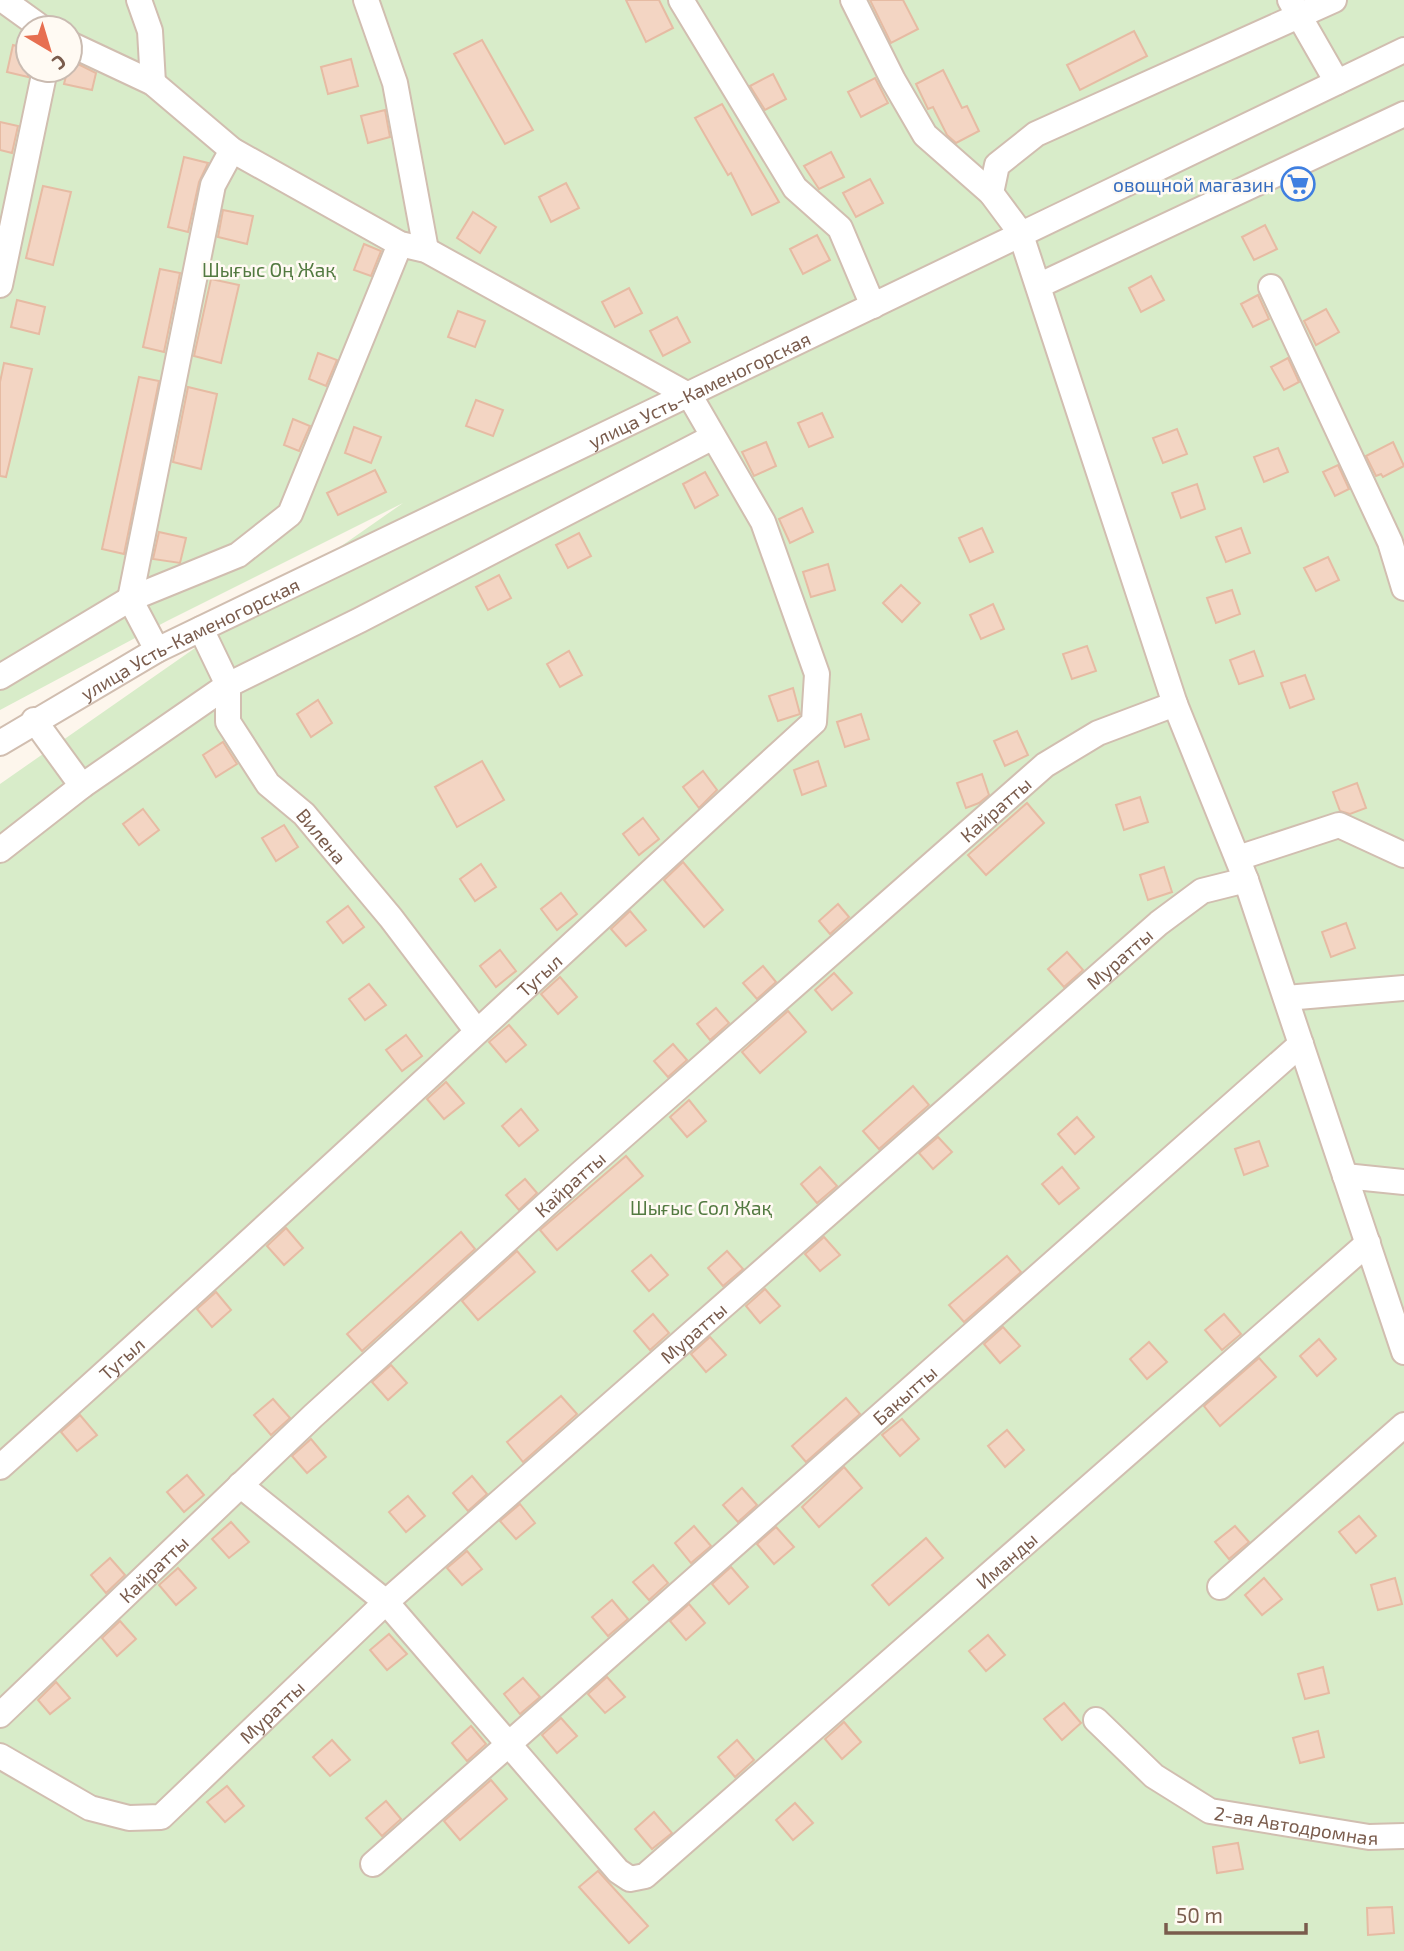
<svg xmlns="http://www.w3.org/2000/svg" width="1404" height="1951" viewBox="0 0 1404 1951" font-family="'Exo 2',sans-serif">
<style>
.green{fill:#d8ecc9;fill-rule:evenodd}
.building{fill:#f3d5c3;stroke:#e6bba3;stroke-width:2}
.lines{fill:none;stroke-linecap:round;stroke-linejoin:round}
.minor-casing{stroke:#d1beb0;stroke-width:28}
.minor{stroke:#fff;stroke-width:24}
.labels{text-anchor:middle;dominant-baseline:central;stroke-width:5;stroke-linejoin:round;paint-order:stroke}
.shop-label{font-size:19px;fill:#366cbe;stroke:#fffaf3;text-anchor:end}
.park-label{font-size:19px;fill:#537a41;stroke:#fffaf3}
.street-label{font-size:19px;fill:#7a5c4d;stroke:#fffaf3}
</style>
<rect width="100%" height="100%" fill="#fdf6ec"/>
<path class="green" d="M0,0h1404v1951h-1404v-1167l403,-281 -236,118 -167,89zM28,28h42v42h-42z"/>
<g class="building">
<path d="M626,0h33l14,28 -27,14z"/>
<path d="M870,0h33l15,29 -27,14z"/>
<path d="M1134,31l13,25 -67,34 -13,-25z"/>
<path d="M482,40l51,90 -28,14 -51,-90z"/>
<path d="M13,45l15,4v28l-21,-5z"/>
<path d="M351,59l7,27 -30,8 -7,-27z"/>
<path d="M70,60l26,13 -4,17 -28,-6z"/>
<path d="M943,70l19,38 5,-2 12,25 -23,12 -9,-8 -14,-28 -5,2 -12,-25z"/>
<path d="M773,74l13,25 -21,11 -15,-24z"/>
<path d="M875,78l13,25 -27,14 -13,-25z"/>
<path d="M722,104l57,98 -27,13 -21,-42 -3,2 -33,-57z"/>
<path d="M385,110l5,27 -22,6 -7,-27z"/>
<path d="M0,122l18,4 -6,27 -12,-3z"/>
<path d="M831,152l13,25 -25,12 -15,-23z"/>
<path d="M184,157l24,6 -9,19 -11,50 -20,-5z"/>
<path d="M870,179l13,24 -27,14 -13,-24z"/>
<path d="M566,183l13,25 -28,14 -12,-25z"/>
<path d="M43,186l28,6 -18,73 -27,-7z"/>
<path d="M223,210l30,6 -6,28 -29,-7z"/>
<path d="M473,212l23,15 -16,26 -23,-15z"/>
<path d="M1265,225l12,24 -23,11 -12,-23z"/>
<path d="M817,235l13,25 -27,14 -13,-25z"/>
<path d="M364,244l17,7 -10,25 -17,-6z"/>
<path d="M160,269l20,4 -16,79 -21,-5z"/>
<path d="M1151,276l13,24 -23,12 -12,-24z"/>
<path d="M211,279l28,6 -18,78 -27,-7z"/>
<path d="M629,288l13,25 -27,14 -13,-25z"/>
<path d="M1258,295l11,24 -16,8 -12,-23z"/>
<path d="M17,300l28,7 -6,27 -28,-7z"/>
<path d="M1326,309l13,23 -23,13 -12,-24z"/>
<path d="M458,311l27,10 -10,26 -27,-10z"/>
<path d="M677,317l13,25 -27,14 -13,-25z"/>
<path d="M318,353l19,7 -11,26 -17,-7z"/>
<path d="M1288,358l11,24 -15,8 -13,-23z"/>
<path d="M4,363l28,6 -26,108 -6,-1v-94z"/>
<path d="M139,377l20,4 -35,173 -22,-5z"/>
<path d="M188,387l29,7 -16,75 -28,-7z"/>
<path d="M476,400l27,10 -10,26 -27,-10z"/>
<path d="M822,413l11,24 -24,10 -11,-24z"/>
<path d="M293,419l17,7 -11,25 -15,-6z"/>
<path d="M354,427l27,10 -10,26 -26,-10z"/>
<path d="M1177,429l10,25 -24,9 -10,-25z"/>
<path d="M766,442l10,24 -22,10 -12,-24z"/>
<path d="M1393,442l11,24 -21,11 -2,-3 -5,2 -10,-20z"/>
<path d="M1278,448l10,24 -24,10 -10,-25z"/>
<path d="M1338,465l11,24 -14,7 -12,-24z"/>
<path d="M375,470l11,22 -48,23 -11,-22z"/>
<path d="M705,472l13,23 -23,13 -12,-24z"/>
<path d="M1197,484l8,25 -24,9 -9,-25z"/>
<path d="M802,508l11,24 -23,11 -11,-24z"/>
<path d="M982,528l11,24 -23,10 -11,-24z"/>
<path d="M1241,528l9,25 -24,9 -10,-25z"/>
<path d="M159,532l27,6 -6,25 -27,-4z"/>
<path d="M579,533l12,23 -23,12 -12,-23z"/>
<path d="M1328,557l11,23 -23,11 -12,-23z"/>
<path d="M828,564l7,26 -24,7 -8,-25z"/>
<path d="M499,575l12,23 -23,12 -12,-23z"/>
<path d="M901,585l19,18 -18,19 -19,-19z"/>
<path d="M1232,590l8,24 -24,9 -9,-25z"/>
<path d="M993,604l11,25 -23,10 -11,-24z"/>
<path d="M1087,646l9,25 -24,8 -9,-25z"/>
<path d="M569,651l13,24 -22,12 -13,-23z"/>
<path d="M1254,651l9,25 -24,8 -9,-24z"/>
<path d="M1305,675l9,24 -24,9 -9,-25z"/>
<path d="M793,688l7,26 -22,7 -9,-25z"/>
<path d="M318,700l14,23 -21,14 -14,-23z"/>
<path d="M861,714l8,25 -24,8 -8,-25z"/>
<path d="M1017,731l11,24 -23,11 -11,-25z"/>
<path d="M223,742l14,22 -21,13 -13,-22z"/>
<path d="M482,761l22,39 -47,27 -22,-40z"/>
<path d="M818,761l8,25 -24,9 -8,-25z"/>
<path d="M703,771l14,19 -18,18 -16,-21z"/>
<path d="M982,774l7,21 -10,8 -13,5 -9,-25z"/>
<path d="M1357,783l9,25 -16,6 -10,-3 -7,-19z"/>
<path d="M1140,797l8,25 -24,8 -8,-25z"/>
<path d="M1027,803l17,20 -58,52 -18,-20z"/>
<path d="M143,809l16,21 -20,15 -16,-21z"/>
<path d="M643,818l16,21 -20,16 -16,-21z"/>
<path d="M284,825l14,22 -22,14 -14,-23z"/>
<path d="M683,862l40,48 -19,17 -40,-47z"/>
<path d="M481,864l15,23 -21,14 -15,-22z"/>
<path d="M1164,867l8,25 -24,8 -8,-25z"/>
<path d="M561,893l16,21 -20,16 -16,-21z"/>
<path d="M838,904l11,13 -19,17 -11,-13z"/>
<path d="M348,906l16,21 -21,16 -16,-21z"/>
<path d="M630,911l16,19 -20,16 -15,-17z"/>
<path d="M1346,923l9,25 -24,9 -9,-25z"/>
<path d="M500,950l16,21 -20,16 -16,-21z"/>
<path d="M1067,952l16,18 -19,17 -16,-18z"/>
<path d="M763,966l13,16 -19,17 -14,-16z"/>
<path d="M834,973l18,20 -20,17 -17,-20z"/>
<path d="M560,977l17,20 -19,17 -17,-20z"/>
<path d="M369,984l17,21 -21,15 -16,-21z"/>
<path d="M716,1008l13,15 -19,17 -13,-16z"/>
<path d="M788,1011l18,21 -46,41 -18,-21z"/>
<path d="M509,1025l17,20 -20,17 -17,-20z"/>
<path d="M406,1035l16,21 -20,15 -16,-21z"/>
<path d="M673,1044l14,16 -19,17 -14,-16z"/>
<path d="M446,1082l18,21 -20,16 -17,-20z"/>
<path d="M913,1086l16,19 -50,44 -16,-18z"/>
<path d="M689,1100l17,21 -19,16 -17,-20z"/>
<path d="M521,1109l17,21 -19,16 -17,-20z"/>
<path d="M1077,1117l17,20 -19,17 -17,-20z"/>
<path d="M938,1137l14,15 -19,17 -14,-16z"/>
<path d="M1259,1141l9,25 -24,9 -9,-26z"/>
<path d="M626,1156l17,20 -86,74 -17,-20z"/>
<path d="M820,1167l17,19 -20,17 -16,-19z"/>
<path d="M1062,1167l17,21 -20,16 -17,-20z"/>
<path d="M525,1179l12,14 -18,17 -13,-15z"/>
<path d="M286,1228l17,20 -19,17 -17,-19z"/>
<path d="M461,1232l14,17 -113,102 -15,-17z"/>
<path d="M824,1237l16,18 -20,16 -15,-17z"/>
<path d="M517,1251l18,21 -57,48 -16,-19z"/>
<path d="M727,1251l16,18 -20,17 -15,-18z"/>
<path d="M651,1255l17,20 -19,16 -17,-20z"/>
<path d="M1007,1256l14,16 -57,50 -15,-17z"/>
<path d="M765,1289l15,17 -20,17 -14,-17z"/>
<path d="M216,1292l15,18 -19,17 -15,-18z"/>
<path d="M653,1314l16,19 -19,17 -16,-19z"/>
<path d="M1224,1314l17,20 -19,16 -17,-20z"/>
<path d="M1003,1327l17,19 -20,17 -16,-19z"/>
<path d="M710,1337l16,18 -20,17 -15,-18z"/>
<path d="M1319,1339l17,20 -19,17 -17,-20z"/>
<path d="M1149,1342l18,20 -20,17 -17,-20z"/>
<path d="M1259,1358l17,19 -56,49 -16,-20z"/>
<path d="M391,1365l16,18 -19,17 -16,-18z"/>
<path d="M561,1396l16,18 -54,48 -16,-20z"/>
<path d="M846,1398l14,16 -54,48 -14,-16z"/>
<path d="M273,1399l17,19 -19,17 -17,-20z"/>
<path d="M80,1415l17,20 -20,16 -16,-19z"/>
<path d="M902,1419l17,20 -19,17 -18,-21z"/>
<path d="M1007,1430l17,20 -19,17 -17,-21z"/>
<path d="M311,1439l15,18 -19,16 -15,-17z"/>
<path d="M844,1467l18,21 -43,39 -17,-20z"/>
<path d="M187,1475l17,20 -20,17 -17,-20z"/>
<path d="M472,1476l15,18 -19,17 -15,-18z"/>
<path d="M742,1488l15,17 -19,17 -15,-17z"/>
<path d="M408,1496l17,20 -19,16 -17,-20z"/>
<path d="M520,1504l15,19 -19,16 -16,-18z"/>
<path d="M1359,1516l17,20 -20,17 -17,-21z"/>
<path d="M231,1522l18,20 -20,16 -17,-19z"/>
<path d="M694,1526l17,20 -20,17 -16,-20z"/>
<path d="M1235,1526l14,16 -20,17 -14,-17z"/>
<path d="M776,1527l18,20 -20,17 -17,-20z"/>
<path d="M926,1538l17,20 -54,47 -17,-20z"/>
<path d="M467,1551l15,18 -20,16 -15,-17z"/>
<path d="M110,1558l15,17 -19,18 -15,-18z"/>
<path d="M653,1565l15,18 -19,17 -16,-18z"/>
<path d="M731,1567l17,20 -19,17 -17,-20z"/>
<path d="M178,1568l18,20 -20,17 -17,-20z"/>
<path d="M1264,1578l18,21 -20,16 -17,-20z"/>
<path d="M1395,1578l7,26 -24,6 -7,-25z"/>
<path d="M612,1600l16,19 -20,17 -16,-19z"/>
<path d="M689,1604l16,19 -19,17 -16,-19z"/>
<path d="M120,1621l16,18 -19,17 -15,-18z"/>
<path d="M389,1634l18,20 -20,16 -17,-20z"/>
<path d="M988,1635l17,20 -19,16 -17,-20z"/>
<path d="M1323,1667l6,26 -24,6 -7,-25z"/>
<path d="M607,1677l18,20 -20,16 -17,-19z"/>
<path d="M523,1678l17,19 -20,17 -16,-20z"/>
<path d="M56,1682l14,16 -20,16 -12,-14z"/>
<path d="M1064,1703l17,20 -19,17 -18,-21z"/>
<path d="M561,1718l16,18 -20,17 -15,-18z"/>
<path d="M844,1722l17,20 -19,17 -17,-20z"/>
<path d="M471,1726l15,18 -19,17 -15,-18z"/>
<path d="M1318,1731l6,26 -24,6 -7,-25z"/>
<path d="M332,1740l18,20 -20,16 -17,-19z"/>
<path d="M737,1740l17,20 -19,17 -17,-20z"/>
<path d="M491,1780l16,19 -47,41 -16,-19z"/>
<path d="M227,1786l17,20 -19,16 -18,-20z"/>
<path d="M386,1801l15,18 -19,17 -16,-18z"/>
<path d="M795,1803l18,20 -20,17 -17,-20z"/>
<path d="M654,1812l18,21 -20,16 -17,-20z"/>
<path d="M1238,1843l5,26 -26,4 -4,-26z"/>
<path d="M598,1871l50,55 -19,17 -50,-56z"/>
<path d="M1392,1907l2,26 -26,2 -1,-27z"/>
</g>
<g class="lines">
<defs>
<g id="minor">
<path d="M3,0l39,28"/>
<path d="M139,0l11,31 3,52"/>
<path d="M366,0l29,83 31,167"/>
<path d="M681,0l114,188 45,40 33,78"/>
<path d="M853,0l40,80 32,55 66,58 29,39 155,472 71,176 158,472"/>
<path d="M1290,0l47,82"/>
<path d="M991,193l6,-28 39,-31 298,-134"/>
<path d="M0,285l45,-215"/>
<path d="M1040,285l364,-171"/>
<path d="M1271,287l119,255 14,46"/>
<path id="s1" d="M201,629l27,56v37l40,62 36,30 87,104 85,112"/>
<path d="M157,650l-27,-51 83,-414 19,-35"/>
<path d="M0,677l130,-78 108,-44 52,-41 110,-270"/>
<path d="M34,720l48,66"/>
<path id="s2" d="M0,743l157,-93 1247,-600"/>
<path d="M0,850l82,-64 146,-101 132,-65 353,-183"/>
<path d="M1238,858l101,-33 65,30"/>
<path d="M1286,998l118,-10"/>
<path d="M1345,1176l59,6"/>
<path id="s3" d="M0,1467c275,-245 542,-497 814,-745l3,-48 -54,-152 -73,-126 -264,-146 -26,-6 -168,-94 -79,-67 -83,-39"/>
<path id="s4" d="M240,1485l146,117 232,269 12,8 15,-3 723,-633"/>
<path d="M1220,1587l184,-162"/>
<path id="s5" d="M0,1715l313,-299 267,-242 465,-409 53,-32 77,-29"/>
<path id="s6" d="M1096,1720l58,56 56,35 159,26 35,-1"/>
<path id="s7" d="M0,1756l90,52 39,10 32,-1 225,-215 773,-679 43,-32 44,-11"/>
<path id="s8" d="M373,1864l928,-820"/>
</g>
</defs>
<use href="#minor" class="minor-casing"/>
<use href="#minor" class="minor"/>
</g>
<defs>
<symbol id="supermarket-ring" viewBox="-11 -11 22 22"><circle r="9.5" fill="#fffaf3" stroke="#3f7fe0" stroke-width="1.5"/><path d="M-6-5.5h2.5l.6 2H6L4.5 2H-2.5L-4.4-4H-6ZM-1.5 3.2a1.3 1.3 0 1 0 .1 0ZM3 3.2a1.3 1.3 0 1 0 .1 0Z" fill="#3f7fe0"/></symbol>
</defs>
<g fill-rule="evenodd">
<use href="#supermarket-ring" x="1279" y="165" width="38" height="38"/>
</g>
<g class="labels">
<g class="shop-label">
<text x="1274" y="184">овощной магазин</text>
</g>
<g class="park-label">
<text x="269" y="269">Шығыс Оң Жақ</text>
<text x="701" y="1207">Шығыс Сол Жақ</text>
</g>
<g class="street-label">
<text stroke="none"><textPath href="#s2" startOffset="784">улица Усть-Каменогорская</textPath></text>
<text stroke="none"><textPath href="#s2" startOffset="217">улица Усть-Каменогорская</textPath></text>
<text stroke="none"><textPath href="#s5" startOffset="1346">Кайратты</textPath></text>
<text stroke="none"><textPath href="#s1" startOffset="248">Вилена</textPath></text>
<text stroke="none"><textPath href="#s7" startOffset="1463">Муратты</textPath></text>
<text stroke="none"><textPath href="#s3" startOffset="730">Тугыл</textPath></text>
<text stroke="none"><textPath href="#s5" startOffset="779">Кайратты</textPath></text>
<text stroke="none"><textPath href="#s7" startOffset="896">Муратты</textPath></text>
<text stroke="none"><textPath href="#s3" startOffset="163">Тугыл</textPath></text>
<text stroke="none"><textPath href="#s8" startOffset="709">Бакытты</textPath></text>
<text stroke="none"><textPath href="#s4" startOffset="1052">Иманды</textPath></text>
<text stroke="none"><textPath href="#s5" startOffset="212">Кайратты</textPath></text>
<text stroke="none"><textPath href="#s7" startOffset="329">Муратты</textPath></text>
<text stroke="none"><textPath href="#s6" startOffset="234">2-ая Автодромная</textPath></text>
</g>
</g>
<g transform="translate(49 49) rotate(142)"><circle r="33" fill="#fffaf3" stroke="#cabbb1" stroke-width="2"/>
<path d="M0-5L12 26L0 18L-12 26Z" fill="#e76f51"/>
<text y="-10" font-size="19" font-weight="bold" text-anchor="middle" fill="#7a5c4d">С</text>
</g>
<path d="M1166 1923v10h140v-10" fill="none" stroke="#7a5c4d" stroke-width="3.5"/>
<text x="1176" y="1923" font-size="21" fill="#7a5c4d" stroke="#fffaf3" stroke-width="5" paint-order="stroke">50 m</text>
</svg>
